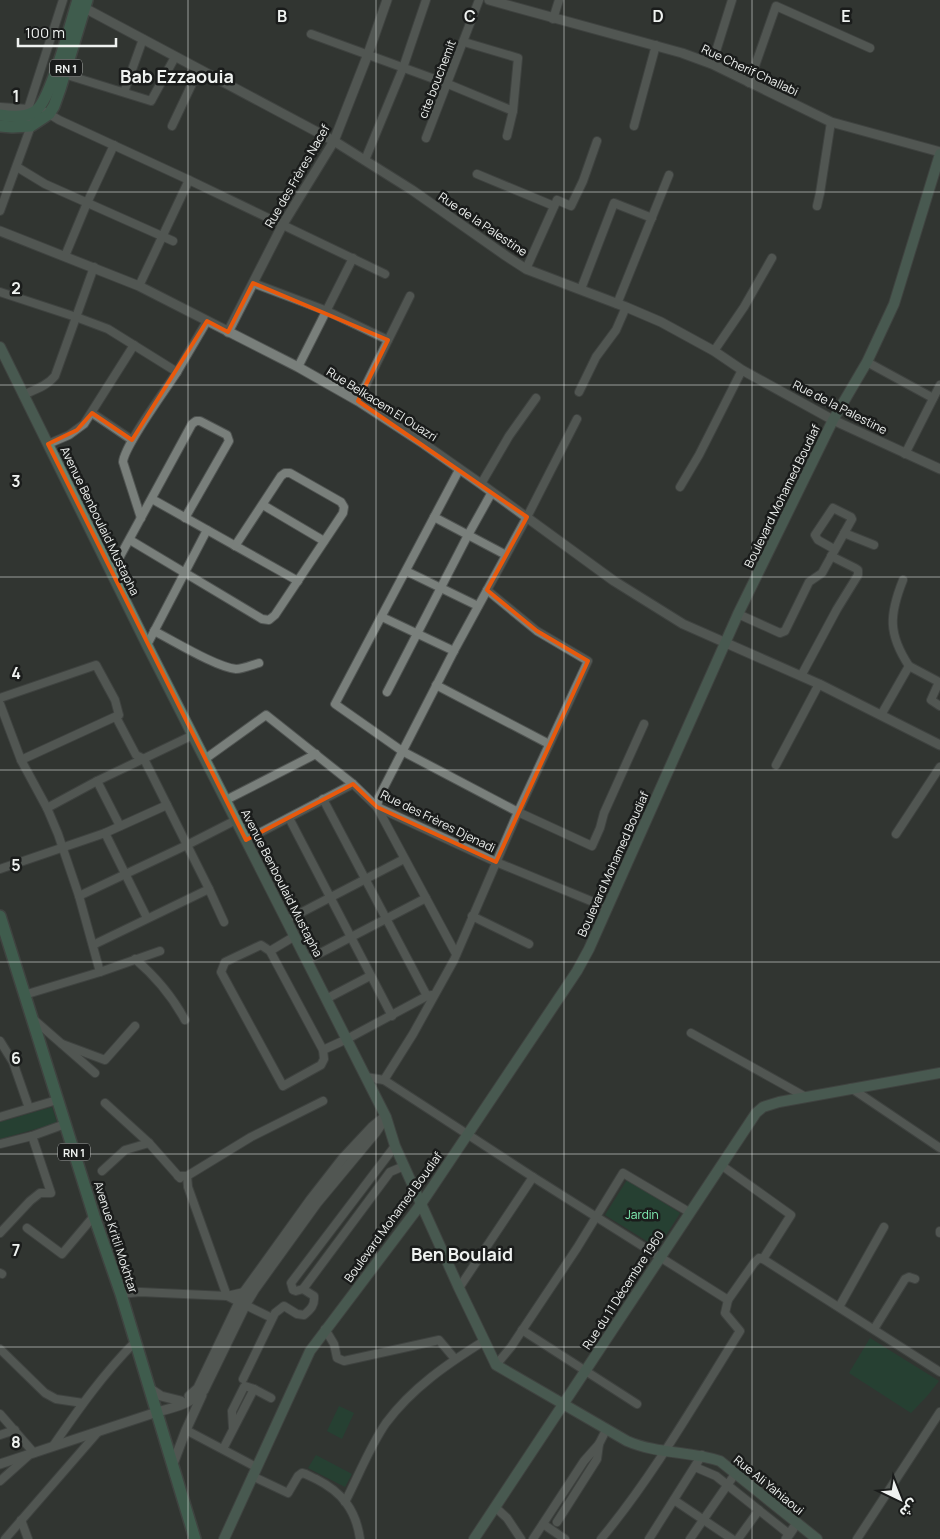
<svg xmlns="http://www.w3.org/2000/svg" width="940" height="1539" viewBox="0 0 940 1539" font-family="Manrope,'Noto Sans Arabic',sans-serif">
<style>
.green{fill:#194f34}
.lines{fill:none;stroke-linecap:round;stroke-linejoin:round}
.minor-casing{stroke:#505452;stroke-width:10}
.tertiary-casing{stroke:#505452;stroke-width:11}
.secondary-casing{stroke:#505452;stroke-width:12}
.primary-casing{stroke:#505452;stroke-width:14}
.minor{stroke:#797f7b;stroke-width:8}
.tertiary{stroke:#797f7b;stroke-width:9}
.secondary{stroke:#658675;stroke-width:10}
.primary{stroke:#518d70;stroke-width:11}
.marked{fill:none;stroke:#e8590c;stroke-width:4;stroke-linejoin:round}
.grid{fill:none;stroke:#eff2f0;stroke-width:1;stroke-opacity:0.55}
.labels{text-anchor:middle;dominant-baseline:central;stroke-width:5;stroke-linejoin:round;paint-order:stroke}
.shield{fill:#1a1c1b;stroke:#afb2b0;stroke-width:1}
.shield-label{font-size:11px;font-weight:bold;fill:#eff2f0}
.street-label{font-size:12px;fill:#eff2f0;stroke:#1a1c1b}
.park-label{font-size:12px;fill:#82f0b5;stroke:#1a1c1b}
.district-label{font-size:18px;font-weight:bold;fill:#eff2f0;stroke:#1a1c1b}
.grid-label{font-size:16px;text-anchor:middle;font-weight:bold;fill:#eff2f0;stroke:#1a1c1b;stroke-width:5;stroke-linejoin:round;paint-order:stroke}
</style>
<rect width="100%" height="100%" fill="#313532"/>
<g class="green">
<path d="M52,1107l5,16 -57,16v-17z"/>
<path d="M627,1180l53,33 -22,35 -53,-33z"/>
<path d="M870,1338l69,43 -11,14 -17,18 -62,-40z"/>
<path d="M339,1406l15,7 -12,26 -15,-8z"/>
<path d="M316,1455l36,19 -7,13 -37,-19z"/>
</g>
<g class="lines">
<defs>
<g id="minor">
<path d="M553,19l6,-19"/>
<path d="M311,34l137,50 65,27"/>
<path d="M464,42l54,16 -5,53 -6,25"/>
<path d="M712,64l20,-64"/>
<path d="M64,74l87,27 24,-44"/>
<path d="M749,83l27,-77 94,42"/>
<path d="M124,92l19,-53"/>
<path d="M0,107l28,2"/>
<path d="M46,112l13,8 130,60 196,94"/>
<path d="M172,126l27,-57"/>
<path d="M634,126l22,-81"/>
<path d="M426,138l53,-138"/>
<path d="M365,160l38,-92 23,-68"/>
<path d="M17,167l28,17 128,57"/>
<path d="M477,174l77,32"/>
<path d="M817,206l3,-13 11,-71"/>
<path d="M0,211l31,-85 -3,-17 35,-109"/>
<path d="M65,256l22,-53 27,-58"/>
<path d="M526,269l31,-69 14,6 12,-25 14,-40"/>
<path d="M253,283l74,28 61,29"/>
<path d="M139,286l50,-106"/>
<path d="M581,289l33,-86 38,15"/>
<path d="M0,292l76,25 32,12 69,43 30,-51"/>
<path d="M617,304l52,-129"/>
<path d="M714,351l30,-44 28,-49"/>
<path d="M867,362l66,36"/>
<path d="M298,367l55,-109"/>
<path d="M579,392l17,-35 20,-27 10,-23"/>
<path d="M23,395c11,-5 24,-9 32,-19l39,-109"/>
<path d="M358,401l52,-105"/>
<path d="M92,413l40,27"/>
<path d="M48,444l21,-9 15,-11 50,-79"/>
<path d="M905,454l35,-69"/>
<path d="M459,470l-124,234 67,47 116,61 74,34 8,-18 4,-15 40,-89"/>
<path d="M481,484l28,-48 27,-38"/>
<path d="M680,487l19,-32 43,-85"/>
<path d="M152,499l146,82"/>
<path d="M263,505l61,36"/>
<path d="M434,517l72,38"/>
<path d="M141,518l-18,-56c1,-16 43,-73 54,-90"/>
<path d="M844,533l30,12"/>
<path d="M130,540l132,79 7,1 6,-5 68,-102 1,-6 -3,-5 -51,-29h-5l-4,3 -46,70"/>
<path d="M112,571l80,-147 4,-3h4l27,14 2,6 -44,77"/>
<path d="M406,571l72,35"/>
<path d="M903,580c-14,35 -15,54 6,86"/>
<path d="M738,614l42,19 5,-2 24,-49 13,-9 30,-54 -1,-2 -18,-9 -18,27 3,5 16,9"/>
<path d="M382,617l72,34"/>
<path d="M154,631c20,10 62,36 82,38 7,0 16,-4 23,-6"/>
<path d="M147,645l60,-115"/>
<path d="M801,676l36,-67 21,-34v-5l-3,-2 -24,-12"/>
<path d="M436,685l113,59"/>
<path d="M387,692l81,-157 24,-43"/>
<path d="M0,698l96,-33 19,35 4,15 -98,45"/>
<path d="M0,704l21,56 26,48 11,26 21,62 21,76"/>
<path d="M881,715l28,-49 30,16 -8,18 9,6"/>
<path d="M116,717l20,38 8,4 23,46"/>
<path d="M205,759l61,-44 87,69 24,23 119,55 112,46"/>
<path d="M776,765l43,-81"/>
<path d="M97,781l23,45"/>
<path d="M323,799l104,197"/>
<path d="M226,800l90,-46"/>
<path d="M47,808l50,-27 96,-46"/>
<path d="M289,818l103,198"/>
<path d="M105,833l42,85"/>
<path d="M896,834l44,-67"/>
<path d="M246,840l107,-56"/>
<path d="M0,869l105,-36 62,-28 20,40 49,-25"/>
<path d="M79,896l108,-51 22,44"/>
<path d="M472,916l57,28"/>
<path d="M287,920l117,-61"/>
<path d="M93,945l116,-56 15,33"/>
<path d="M261,945l9,6 53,99 1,9 -3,6 -38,21 -62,-114 4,-10z"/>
<path d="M270,951l25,-15"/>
<path d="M456,954l-79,-147 2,-10 77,-150 71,-130 50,-98"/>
<path d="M135,959c20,17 37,37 50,61"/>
<path d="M307,960l119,-62"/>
<path d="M24,995l76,-23 60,-21"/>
<path d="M326,999l44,-23"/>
<path d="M32,1018l63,55"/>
<path d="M691,1033l113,63"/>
<path d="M0,1041l13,21 16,46"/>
<path d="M62,1044l43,16 30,-34"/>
<path d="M323,1050l24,-11 80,-43 5,-1"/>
<path d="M366,1077l18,3 149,97 195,123 26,-37 5,-5 4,1 177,113"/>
<path d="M384,1080l29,-46 41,-74 64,-148 70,-151 -51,-30 -50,-41"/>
<path d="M851,1088l89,60"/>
<path d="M105,1103l44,40 31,35"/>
<path d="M0,1117l57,-17"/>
<path d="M0,1144l32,-8 33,-12"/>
<path d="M721,1165l70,50 -28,44"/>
<path d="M102,1171l23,-21 24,-7"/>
<path d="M178,1176h9l64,-39 72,-36"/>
<path d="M187,1176l1,11 39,109 17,-4"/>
<path d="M27,1228l35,26 32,-38"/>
<path d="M940,1231v2"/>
<path d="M0,1233l30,-32 10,-8h11l-19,-57"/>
<path d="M0,1273l2,1"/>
<path d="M459,1288l74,-111"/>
<path d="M303,1289l-7,2 -3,-1 -2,-7 104,-137"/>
<path d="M121,1294l19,-2 87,4 45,22"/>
<path d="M839,1307l45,-80"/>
<path d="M325,1329l9,15 3,14 7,3 95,-21 16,19"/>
<path d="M874,1329l31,-50 4,-2 6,2"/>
<path d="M522,1330l115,74"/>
<path d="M0,1349l45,44 11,6 27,4"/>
<path d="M496,1365l15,-18 66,-99 46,-75 66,39"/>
<path d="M243,1379l32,-66 9,-7 13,8 7,1c7,-6 11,-10 10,-19l-11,-7 87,-117 14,-6"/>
<path d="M0,1414l34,39"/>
<path d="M233,1428l-1,-17 12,-24 1,-1 9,3"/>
<path d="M186,1430l70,37"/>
<path d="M0,1435l15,-5"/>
<path d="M53,1446c25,-36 50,-72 82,-104"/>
<path d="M223,1449l31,-60 17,9"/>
<path d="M695,1467l21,9 73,58"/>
<path d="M252,1476l36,17 10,-17 4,-3c5,1 9,4 14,6 26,13 40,31 44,60"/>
<path d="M0,1481l28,-25"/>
<path d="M674,1500l58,39"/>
<path d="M345,1502c13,-25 25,-56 41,-79 26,-35 61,-59 98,-82"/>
<path d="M495,1507l12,11 14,21"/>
<path d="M21,1520l7,19"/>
<path d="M557,1522l40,-63 2,-15"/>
<path d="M543,1524l22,15"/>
<path d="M5,1539l93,-107"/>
<path d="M533,1539l51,-78 15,-17 7,-14"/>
<path d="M601,1539c53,-64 95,-138 139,-208l-15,-18 3,-13"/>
<path d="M649,1539l53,-84"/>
<path d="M690,1539l45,-65"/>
<path d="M738,1539l21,-29"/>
<path d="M857,1539l83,-127"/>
</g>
<g id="tertiary">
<path d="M489,0l193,53 30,11 119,58 109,30"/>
<path d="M79,5l255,136 78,49 94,66 20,13 100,38 35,15 53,29 28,19 91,50 107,49"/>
<path d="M0,231l139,55 159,81 60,34 66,43 57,40 133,97 69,43 136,60 121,61"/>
<path d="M228,332l55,-108 51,-83 34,-87 19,-54"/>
<path d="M149,1388l12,8 20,5"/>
<path d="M189,1396l9,-8 46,-96 67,-93 32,-41 29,-31 11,-9"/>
<path d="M0,1464l157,-52c19,-5 33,-8 47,-22l42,-86 9,-15 62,-86 59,-71 10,-15"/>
<path d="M173,1464l13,-34 16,-35"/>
<path d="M786,1539l11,-16"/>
</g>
<g id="secondary">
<path d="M0,347l147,298 239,472 9,29 64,142 37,77 131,76c30,13 62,10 93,20l97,78"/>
<path d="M224,1539l86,-188 111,-147 156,-233 12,-22 149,-335 95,-194 34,-58 27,-58 46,-150"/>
<path d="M474,1539l282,-426 7,-6 16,-5 161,-29"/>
</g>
<g id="primary">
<path d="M0,115c12,2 24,3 34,-3 17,-9 37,-91 44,-112"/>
<path d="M0,126l12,1 19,-1 18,-12 5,-8 6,-17 27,-89"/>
<path d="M0,916l94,300 27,78 74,245"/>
</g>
</defs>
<use href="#minor" class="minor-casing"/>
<use href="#tertiary" class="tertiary-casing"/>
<use href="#secondary" class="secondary-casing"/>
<use href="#primary" class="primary-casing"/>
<use href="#minor" class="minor"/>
<use href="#tertiary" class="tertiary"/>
<use href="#secondary" class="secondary"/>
<use href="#primary" class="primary"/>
</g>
<path d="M0 0H940V1539H0ZM253,283l135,57 -30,61 169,116 -40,73 50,41 51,30 -92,201 -119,-55 -24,-23 -107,56 -198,-396 29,-14 15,-17 40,27 75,-119 21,11z" fill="#313532" fill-opacity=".55" fill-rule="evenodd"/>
<path class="marked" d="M253,283l135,57 -30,61 169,116 -40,73 50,41 51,30 -92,201 -119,-55 -24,-23 -107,56 -198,-396 29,-14 15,-17 40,27 75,-119 21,11z"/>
<path class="grid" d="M188,0v1539M376,0v1539M564,0v1539M752,0v1539M0,192h940M0,385h940M0,577h940M0,770h940M0,962h940M0,1154h940M0,1347h940"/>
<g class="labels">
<g class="shield">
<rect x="50" y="59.5" width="32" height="17" rx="4"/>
<rect x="58" y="1143.5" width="32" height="17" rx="4"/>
</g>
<g class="shield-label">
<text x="66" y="68">RN 1</text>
<text x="74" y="1152">RN 1</text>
</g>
<g class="street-label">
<text transform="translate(750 70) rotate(25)">Rue Cherif Challabi</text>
<text transform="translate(437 79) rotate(-69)">cite bouchemit</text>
<text transform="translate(297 176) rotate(-60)">Rue des Frères Nacef</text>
<text transform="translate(483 224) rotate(34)">Rue de la Palestine</text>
<text transform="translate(382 404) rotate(32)">Rue Belkacem El Ouazri</text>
<text transform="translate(840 407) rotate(27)">Rue de la Palestine</text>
<text transform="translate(782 496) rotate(-64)">Boulevard Mohamed Boudiaf</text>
<text transform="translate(100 521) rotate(64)">Avenue Benboulaid Mustapha</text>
<text transform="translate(438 821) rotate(26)">Rue des Frères Djenadi</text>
<text transform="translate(613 864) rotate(-66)">Boulevard Mohamed Boudiaf</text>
<text transform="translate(282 883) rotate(63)">Avenue Benboulaid Mustapha</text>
<text transform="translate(393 1217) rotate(-54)">Boulevard Mohamed Boudiaf</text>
<text transform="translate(116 1237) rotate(72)">Avenue Kritli Mokhtar</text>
<text transform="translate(623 1290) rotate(-57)">Rue du 11 Décembre 1960</text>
<text transform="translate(769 1485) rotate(39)">Rue Ali Yahiaoui</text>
</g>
<g class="park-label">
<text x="642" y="1214">Jardin</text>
</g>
<g class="district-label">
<text x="177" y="76">Bab Ezzaouia</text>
<text x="462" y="1254">Ben Boulaid</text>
</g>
</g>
<g class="grid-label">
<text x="282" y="22">B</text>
<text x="470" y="22">C</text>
<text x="658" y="22">D</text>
<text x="846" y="22">E</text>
<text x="16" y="102">1</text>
<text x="16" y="294">2</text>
<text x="16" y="487">3</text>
<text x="16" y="679">4</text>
<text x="16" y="871">5</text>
<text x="16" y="1064">6</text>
<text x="16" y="1256">7</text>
<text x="16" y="1448">8</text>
</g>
<g transform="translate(900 1499) rotate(137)" stroke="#1a1c1b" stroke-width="4" paint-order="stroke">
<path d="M0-4L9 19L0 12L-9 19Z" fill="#eff2f0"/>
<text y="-8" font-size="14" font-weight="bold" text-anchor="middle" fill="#eff2f0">ش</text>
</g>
<path d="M18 38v8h98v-8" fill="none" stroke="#eff2f0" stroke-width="2.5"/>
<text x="25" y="38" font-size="15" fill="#eff2f0" stroke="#1a1c1b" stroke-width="4" paint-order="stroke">100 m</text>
</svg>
